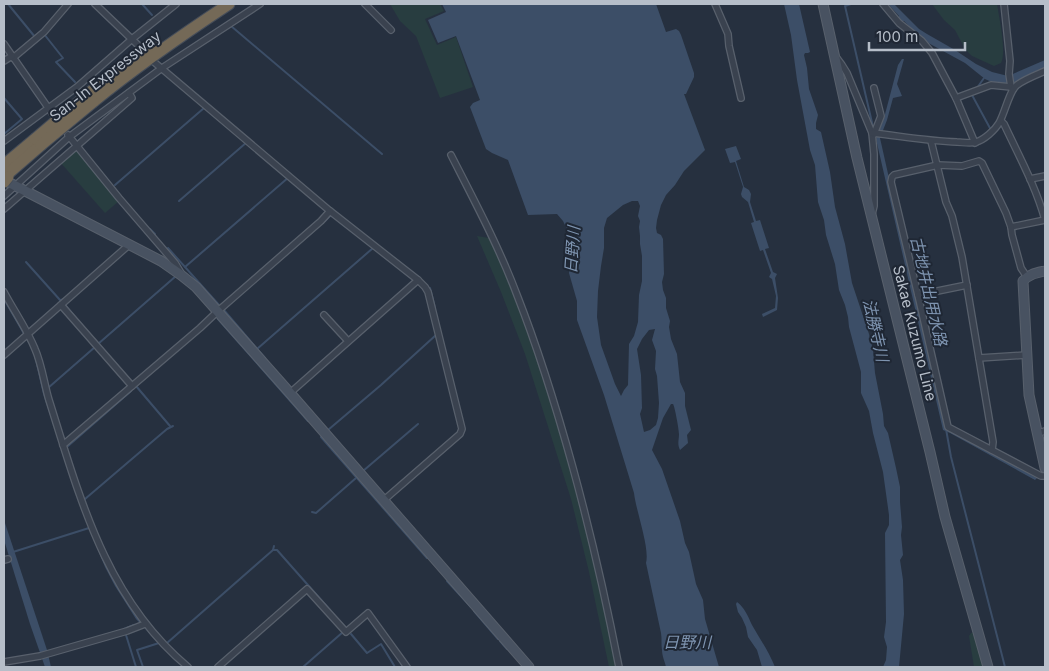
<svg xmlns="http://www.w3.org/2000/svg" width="1049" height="671" viewBox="0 0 1049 671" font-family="Inter,'Noto Sans JP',sans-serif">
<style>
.green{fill:#283d40}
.water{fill:#3c4e67;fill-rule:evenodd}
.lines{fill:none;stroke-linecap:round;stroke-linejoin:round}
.stream{stroke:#3c4e67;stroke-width:2}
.street-casing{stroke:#58606c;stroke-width:8}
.secondary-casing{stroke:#58606c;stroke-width:11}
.highway-casing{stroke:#454d59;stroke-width:13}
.street{stroke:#3a424f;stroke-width:5.5}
.secondary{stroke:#485261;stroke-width:9}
.highway{stroke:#746957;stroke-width:11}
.highway-bridge-casing{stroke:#454d59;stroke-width:13;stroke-linecap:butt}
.highway-bridge{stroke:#746957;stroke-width:11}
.labels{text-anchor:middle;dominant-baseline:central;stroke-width:4;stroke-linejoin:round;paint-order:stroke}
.street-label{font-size:15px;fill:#b6bec9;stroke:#1f2734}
.water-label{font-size:16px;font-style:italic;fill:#7e94b0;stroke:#1f2734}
</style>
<rect width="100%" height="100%" fill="#26303f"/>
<g class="green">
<path d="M390,4h50l4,7 -19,8 12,26 19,-8 17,50 -33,11 -24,-62 -16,-15z"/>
<path d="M932,4h65c2,12 10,50 4,59l-7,3 -22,-10 -7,-7 -10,-19 -11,-10z"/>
<path d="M75,148l44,53 -14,12 -45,-51z"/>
<path d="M477,236l12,2 4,6 40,99 10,30 37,128 18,73 19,93h-8l-20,-95 -18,-73 -46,-145 -24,-62z"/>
<path d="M974,632l10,35h-10l-5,-31 2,-3z"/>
</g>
<g class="water">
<path d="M442,4h214l10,28 10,-3 3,2 2,4 13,38v4l-8,17h-2l21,56 -21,21 -9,14 -9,10 -5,10 -4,15 -1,8 1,5 4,2 2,4 1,35 -2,8 1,8 3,8v10l4,13 -1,6 2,12 6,15 3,28 5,11v13l6,24 -4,5 1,8 -8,7c-3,-6 -1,-10 -1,-16 0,-4 -4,-27 -6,-30h-2l-8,14 -11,32 10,19 18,52 5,22 4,9 7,32 7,16 2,19 14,48h-53c-1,-5 -4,-11 -4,-17 -1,-6 0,-11 -1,-17l-15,-70c4,-15 -10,-52 -12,-70l-30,-98 -27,-75v-19l-8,-28 1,-8 2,-11v-9l-4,-14 -5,-10 -6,-7 -29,1 -20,-55 -16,-7 -6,-4 -16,-42 3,-4 7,-3 -24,-64 -18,7 -10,-23 18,-8zM632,201h6l2,5 -2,10 2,5 -1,6 1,9v8l2,12v25l-3,14 -1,27 -4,14 -5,8 -1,41 -4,5 -3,6 -6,-12 -14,-39 -4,-28 1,-26 3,-25 3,-18v-20l3,-10 16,-13zM655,329l-3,11 4,11 -1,18 2,7 2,27 -1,15 -2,7 -6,5 -6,2 -4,-18 2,-6 -1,-33 -4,-26 5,-10 7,-9z"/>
<path d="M784,4h15l11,48 -2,1h-3l-1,2 3,13 2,21 9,26 -2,8v6l5,3 9,40 5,35 10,37 7,39 17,51 4,16 2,23 8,41 1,12 4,7 8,35 4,19v15l2,25 -1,8 2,20 -3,5 3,20 1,34 -5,53h-16l3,-7 1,-13 -3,-10 2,-15 -1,-89 4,-8v-10l-6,-43 -10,-39 -4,-22 -8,-18v-21l-12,-45 -1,-10 -3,-12 -6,-15 -4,-26 -9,-29 -2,-15 -6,-18 -3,-37 -5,-15 -13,-70 -6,-45z"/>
<path d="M888,4h6l25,25 8,5 28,16 21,14 16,8 16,4 37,-16v9l-30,14 -6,1 -15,-1 -9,-4 -20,-16 -44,-24 -8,-9h-3l1,-2 -7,-7h-3l-3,-3 1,-2z"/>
<path d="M902,59h2l-7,25 5,12 -9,2 -6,22 -7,18 65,290 92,50 -2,2 -85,-47 -7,-3 -67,-291 3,-9 5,-12 14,-53z"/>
<path d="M736,146l5,13 -5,2 8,26 5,3 2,4 -1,8 6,19 4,-1 9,28 -4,1 8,23 4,2 -2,4 3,20 -1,12 -14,7 -1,-3 13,-6 1,-12 -4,-17 -3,-2 2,-4 -8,-23 -3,1 -9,-28 3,-1 -6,-20 -6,-5 -1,-3 2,-7 -8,-25 -5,1 -5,-14z"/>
<path d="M4,297l29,51 68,205c17,39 36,66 65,96v2l-30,-32 -21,-33 -10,-19 -17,-41 -32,-93 -13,-39 -10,-43 -29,-50z"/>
<path d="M4,520l43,130 4,17h-6l-15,-43 -26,-84z"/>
<path d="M737,602c7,5 11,14 15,23 8,14 17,27 23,42h-13l-5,-17 -9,-13 -2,-10 -4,-9 -4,-6 -2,-8z"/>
</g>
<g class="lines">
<g class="stream">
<path d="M8,4l27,33"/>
<path d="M142,4l10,11"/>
<path d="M851,4l-6,2 28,121"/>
<path d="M231,26l151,128"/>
<path d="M44,34l19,24 -7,4 19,20"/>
<path d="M977,88l7,-10"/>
<path d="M973,94l-1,1 19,35"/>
<path d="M4,98l18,21 -18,15"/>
<path d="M78,141l5,-4"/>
<path d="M115,185l89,-77"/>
<path d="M179,201l68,-59"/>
<path d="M325,221l5,-5h3"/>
<path d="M150,229l5,5"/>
<path d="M168,248l51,57"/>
<path d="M26,262l34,38h1l3,-1"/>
<path d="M185,267l104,-90"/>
<path d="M191,288l7,7"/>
<path d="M430,288l5,20"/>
<path d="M65,305l14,17"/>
<path d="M223,309l42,49"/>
<path d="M218,319l90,102"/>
<path d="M16,341l8,-7"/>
<path d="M98,344l78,-68"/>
<path d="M257,349l116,-101"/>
<path d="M136,386l34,40"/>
<path d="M48,388l47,-41"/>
<path d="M946,429l5,28 54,210"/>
<path d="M328,430l53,-45 55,-50"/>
<path d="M321,437l106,121"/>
<path d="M68,446l63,-55"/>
<path d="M363,471l55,-47"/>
<path d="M85,499l82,-70 6,-3"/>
<path d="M312,512l4,1 40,-35"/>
<path d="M274,546l-1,4h4l53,60"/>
<path d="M13,552l76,-24"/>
<path d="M447,581l24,26"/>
<path d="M474,611l24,28"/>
<path d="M124,629l10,-4"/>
<path d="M351,634l16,19 14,-9 14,23"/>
<path d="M126,635l10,32"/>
<path d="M500,641l7,8"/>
<path d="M167,643l106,-93"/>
<path d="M143,667l-6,-17 22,-7"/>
<path d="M303,667l40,-35"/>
</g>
<defs>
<g id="street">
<path d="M95,4l44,42"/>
<path d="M365,4l26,26"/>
<path d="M715,4l13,30 1,12 12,52"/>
<path d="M883,4l16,19 23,18 10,12 24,45 19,45"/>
<path d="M1004,4l6,57 -1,13 2,13 2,2"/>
<path d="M4,44l54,78"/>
<path d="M836,57l6,8 5,8 25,60 2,21v52l-2,8"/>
<path d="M13,58l31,-26 24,-28"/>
<path d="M4,61l8,-5"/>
<path d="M154,62l176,149 88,69"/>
<path d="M874,88l7,28 -7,18"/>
<path d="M956,98l35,-13 20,2"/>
<path d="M1001,121l3,3c15,32 32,63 41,96"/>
<path d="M872,133c28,3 56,8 85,9 5,0 14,2 19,0 8,-2 19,-12 23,-19 6,-10 10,-32 18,-38 8,-6 19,-10 28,-14"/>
<path d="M68,135l51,63 56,65 6,10"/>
<path d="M4,141l73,-54 55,-48 44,-35"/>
<path d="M931,141l15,61 6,14 10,41 31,185 -1,8"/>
<path d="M451,155c23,45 48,92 66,140 22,56 40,115 56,173 18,66 33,132 46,199"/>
<path d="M1030,179l15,-3"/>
<path d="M4,196l65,-59 93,-69 98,-64"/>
<path d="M4,209l128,-111 -3,-5"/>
<path d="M1011,227l34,-7"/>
<path d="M967,285l-49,10 -27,-113 1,-5 2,-2 44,-10 24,1 17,-5 3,2 24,50 5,14 1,8 9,33 6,9"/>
<path d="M4,292c10,19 23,37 31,57 7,16 9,34 14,51 31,98 57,199 139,267"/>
<path d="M918,295l30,132 93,49h4"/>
<path d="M61,305l71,81"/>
<path d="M324,315l24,26"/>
<path d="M4,355l126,-111"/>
<path d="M979,358l47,-3"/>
<path d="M290,393l128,-113 7,7 3,5 34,137 -2,5 -76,66"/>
<path d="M1038,433l7,-2"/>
<path d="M63,445l137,-117 18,-17 103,-90 9,-10"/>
<path d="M4,560l4,-1"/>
<path d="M4,662l36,-6 87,-25 18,-7"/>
<path d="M218,667l89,-78 39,43 22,-19 39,54"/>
</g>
<g id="secondary">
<path d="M823,4l34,154 73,294 15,65 43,150"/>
<path d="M4,180l157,81 20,14 15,12 94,106 239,274"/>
<path d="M1045,271c-9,2 -16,3 -22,10l6,114 16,73"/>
</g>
<g id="highway">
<path d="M87,95l13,-11 55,-38"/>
<path d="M93,102c43,-35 89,-67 136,-98"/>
<path d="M4,165l31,-26"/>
<path d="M4,177l37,-32"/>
</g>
</defs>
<use href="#street" class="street-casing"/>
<use href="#secondary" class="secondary-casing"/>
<use href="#highway" class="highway-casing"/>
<use href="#street" class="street"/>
<use href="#secondary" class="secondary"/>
<use href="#highway" class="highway"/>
<defs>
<g id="highway-bridge">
<path d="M35,139l52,-44"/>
<path d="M41,145l52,-43"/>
<path d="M4,182l4,-5"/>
</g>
</defs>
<use href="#highway-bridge" class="highway-bridge-casing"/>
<use href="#highway-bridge" class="highway-bridge"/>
</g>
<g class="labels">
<g class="street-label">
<text transform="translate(105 76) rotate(-38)">San-In Expressway</text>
<text transform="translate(915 333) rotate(76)">Sakae Kuzumo Line</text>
</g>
<g class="water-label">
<text transform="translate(572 250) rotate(-86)">日野川</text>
<text transform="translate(929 291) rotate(77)">古地井出用水路</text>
<text transform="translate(876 330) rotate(77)">法勝寺川</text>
<text x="687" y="642">日野川</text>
</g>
</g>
<rect width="1049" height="671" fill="none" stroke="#b6bec9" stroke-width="10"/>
<path d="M869 42v8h96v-8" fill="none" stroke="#b6bec9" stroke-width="2.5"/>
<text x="876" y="42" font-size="15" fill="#b6bec9" stroke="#1f2734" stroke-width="4" paint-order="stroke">100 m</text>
</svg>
